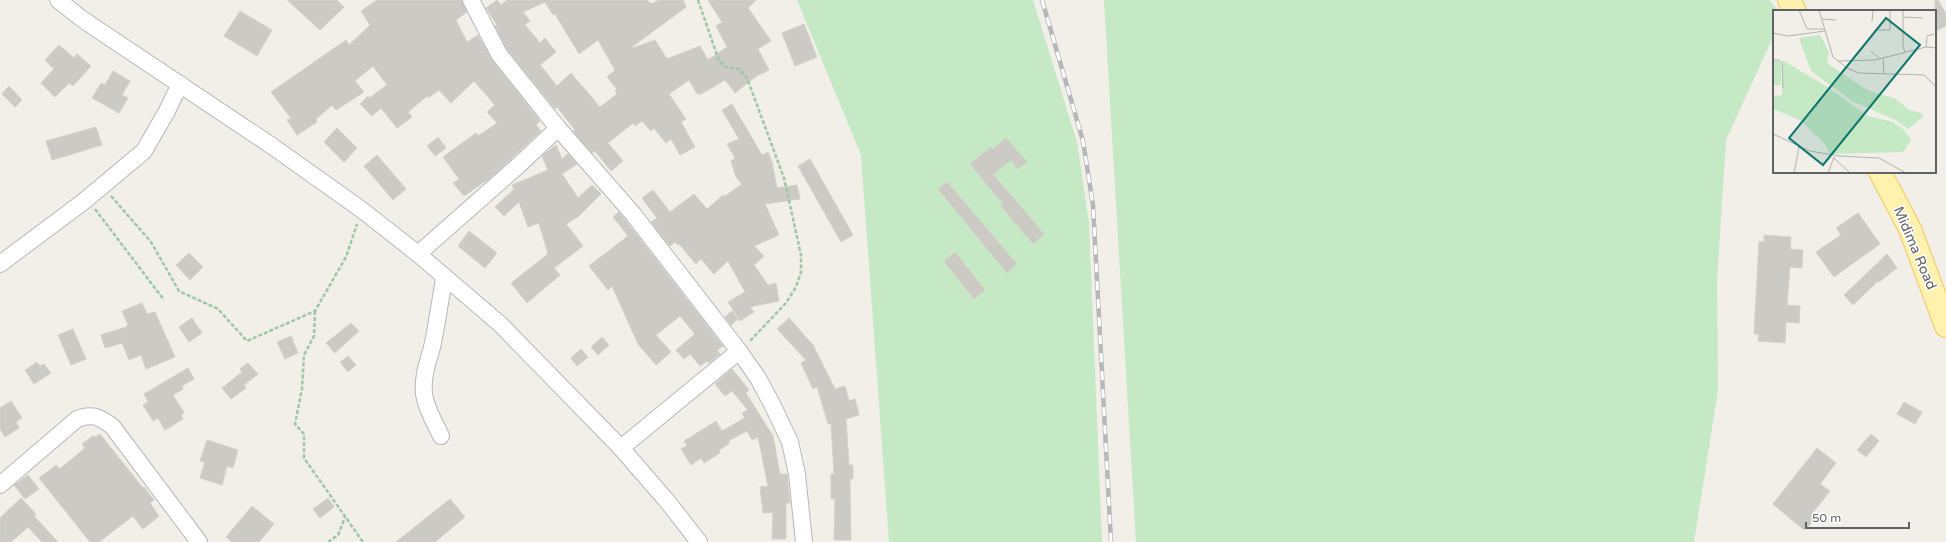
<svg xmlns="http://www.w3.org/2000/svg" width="1946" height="542" viewBox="0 0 1946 542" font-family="'Varela Round',sans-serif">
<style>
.green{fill:#c5e8c5}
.building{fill:#cccac5;stroke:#d6d1c6;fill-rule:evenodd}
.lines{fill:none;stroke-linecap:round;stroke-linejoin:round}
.street-casing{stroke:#b5b8bc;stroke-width:18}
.primary-casing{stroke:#f2c960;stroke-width:24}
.path{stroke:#9cc7a9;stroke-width:2.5;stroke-dasharray:4 2;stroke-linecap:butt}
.street{stroke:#fff;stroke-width:16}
.primary{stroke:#fff2af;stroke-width:22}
.rail-casing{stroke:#b6b7b8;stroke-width:4.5}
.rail{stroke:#fff;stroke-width:3;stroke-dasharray:9;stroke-linecap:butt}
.labels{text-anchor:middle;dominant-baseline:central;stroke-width:3;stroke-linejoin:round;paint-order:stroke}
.street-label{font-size:14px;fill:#5f6368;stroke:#fff}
.inset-road{fill:none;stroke:#b3b3b1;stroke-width:1}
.view{fill:#0f766e;fill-opacity:0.15;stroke:#0f766e;stroke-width:2}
.inset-edge{fill:none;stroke:#5f6368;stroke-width:2}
</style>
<rect width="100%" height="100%" fill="#f1efe8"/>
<g class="green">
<path d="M797,0h236l44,142 12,81 13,319h-213l-28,-387z"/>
<path d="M1104,0h665l10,11h-5v24l-48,105 -9,141 1,109 -24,152h-558z"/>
</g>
<g class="building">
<path d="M287,0h50l7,7 -24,23z"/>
<path d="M377,0h85l5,12 -11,8 11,22 11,-7 14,25 48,61 -4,4 5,6 -51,47 -26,18 -11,-13 6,-4 -16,-22 33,-24 2,3 19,-13 -10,-11 8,-7 -21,-24 -23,22 -12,-13 -11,8 -1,-2 -19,16 4,5 -15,11 -16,-20 -9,8 -12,-12 8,-8 1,2 18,-13 -14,-19 -18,15 9,11 -28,18 -4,-5 -16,14 1,3 -20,13 -10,-15 4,-2 -20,-26 75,-52 3,5 21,-20 -9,-14z"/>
<path d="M497,0l4,5 6,-5h140l4,4 8,-4h24l3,7 -54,40 1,1 22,-8 12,19 33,-13 8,14 19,-13 -11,-21 6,-4 -14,-22h48l-8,8 23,33 -13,8 11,21 -14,7 -20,16 -10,-13 -24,14h-4l-8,-14 -20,14 17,25 -5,3 14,25 -15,8 -9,-16 -5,4 -12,-15 -3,3 -9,-10 -7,5 -2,-3 -25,20 15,18 -12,10 -16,-20 -3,2 -19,-22 2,-1 -18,-23 -2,2 -48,-60 -12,-23 2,-1 -11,-17zM545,2l8,13 2,-1 24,40 19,-14 17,30 -8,7 10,12 -2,2 2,3 -17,13 -29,-34 -14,13 -17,-21 16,-13 -11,-14 -5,5 -15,-18 5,-4 -7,-9z"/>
<path d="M1935,0h3l8,14v12l-11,5z"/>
<path d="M240,11l32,19 -15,26 -33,-20z"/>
<path d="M804,24l13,33 -22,9 -13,-33z"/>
<path d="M59,45l15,13 3,-4 14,12 -18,20 -4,-3 -14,14 -14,-14 13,-14 -9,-9z"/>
<path d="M113,71l17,10 -8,14 6,3 -9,15 -27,-15 9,-15 4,2z"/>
<path d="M9,86l13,14 -7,7 -13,-13z"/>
<path d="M732,104l30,51 6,-3 4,10 5,26 20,-3 3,14 -35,5 14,31 -25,11 10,10 -10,9 14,20 8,-2 3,18 -29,6 4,5 -14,9 -12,-19 17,-10 -17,-31 -14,13 -13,-15 -5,5 -17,-20 -1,1 -3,-3 -5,4 -19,-24 6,-4 -15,-20 11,-8 17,22 24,-18 13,15 16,-14 2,1 17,-12 -6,-7 -5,-16 4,-3 -8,-14 12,-5 -17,-29z"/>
<path d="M96,127l6,18 -50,15 -6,-19z"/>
<path d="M337,128l20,20 -13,14 -20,-20z"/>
<path d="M438,137l8,11 -11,8 -8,-10z"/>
<path d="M1006,138l21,24 -9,7 -7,-9 -18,14 51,60 -11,10 -32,-38 2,-2 -33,-40 21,-17 2,2z"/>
<path d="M556,145l6,14 6,-5 9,10 -15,10 16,24 14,-13 9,9 -22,22 -13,8 17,22 -29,22 6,7 -33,28 -16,-20 37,-29 -9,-31 -11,4 -9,-25 -15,14 -9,-9 19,-18 -2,-4 36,-15 -6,-14z"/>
<path d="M377,155l29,34 -13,11 -29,-34z"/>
<path d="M810,159l43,76 -12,7 -43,-76z"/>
<path d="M947,182l70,82 -10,9 -69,-84z"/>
<path d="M619,212l104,134 -6,4 3,4 -11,9 -2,-2 -7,5 -10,-12 -6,5 -8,-9 19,-16 -15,-18 -24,19 15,17 -15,13 -18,-21 -26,-58 -4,4 -19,-24 39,-30 -15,-19z"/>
<path d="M1858,213l22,31 -46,33 -18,-25 25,-17 -5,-7z"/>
<path d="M469,231l28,22 -12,15 -27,-22z"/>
<path d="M1764,235l27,2 -1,12 13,1 -1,18 -12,-1 -3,38 13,1 -1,17 -13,-1 -1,21 -27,-2 1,-7h-5l5,-93 5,1z"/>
<path d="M955,252l30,38 -11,9 -30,-38z"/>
<path d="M189,253l14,14 -13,13 -14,-15z"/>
<path d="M1887,254l10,14 -18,14 -1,-1 -25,24 -9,-10z"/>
<path d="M142,303l5,11 8,-2 20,45 -29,12 -5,-14 -12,5 -7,-17 -17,5 -4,-13 25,-8 2,-2 -6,-14z"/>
<path d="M732,311l6,8 -7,6 -6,-8z"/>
<path d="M192,318l10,15 -13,9 -10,-15z"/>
<path d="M789,318l24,27 22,44 10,-3 4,15 6,-2 4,16 -13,4 3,46h4v14h-3l1,61h-17l1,-41h-4v-25h3l-3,-51 -3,1 -11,-37 -4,2 -12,-26 5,-3 -29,-31z"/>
<path d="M351,323l8,8 -24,22 -9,-10z"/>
<path d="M73,329l13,30 -15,6 -13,-30z"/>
<path d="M291,336l7,17 -13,6 -8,-17z"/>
<path d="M602,337l7,8 -11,10 -7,-8z"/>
<path d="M581,349l7,8 -11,9 -6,-8z"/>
<path d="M348,356l8,9 -8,7 -8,-10z"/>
<path d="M37,362l3,4 4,-2 7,9 -17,11 -9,-14z"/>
<path d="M248,363l10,11 -14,11 2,3 -15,11 -9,-11 20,-16 -2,-3z"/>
<path d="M188,368l6,11 -12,7 1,3 -10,6 11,18 -3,2 2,4 -18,11 -7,-12 -5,3 -10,-16 5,-3 -4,-8z"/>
<path d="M732,369l17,21 -3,3 27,43 7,38h7l3,29h-4v36h-14l1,-27 -10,1 -3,-26 8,-1 -10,-49 -6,3 -5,-9 -19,10 2,2 -11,7 1,3 -16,10 -3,-5 -10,7 -10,-16 6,-3 -3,-5 32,-20 6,10 23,-13 -3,-5 6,-3 -16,-19 -7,5 -10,-12z"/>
<path d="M11,401l11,17 -6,4 3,6 -14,9 -5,-8v-21z"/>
<path d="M1904,402l18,10 -7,12 -18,-10z"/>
<path d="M100,434l43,54 1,-1 10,13 -4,3 9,13 -16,13 -10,-13 -34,26h-9l-51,-64 17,-13 3,4 7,-5 19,-16 -3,-4 11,-8 2,1z"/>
<path d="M1871,434l8,7 -13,16 -9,-7z"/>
<path d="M207,440l31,10 -5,18 -6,-2 -5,19 -22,-7 5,-16 -5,-1z"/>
<path d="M1817,448l19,15 -16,21 10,7 -19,24 4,5 -11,10 -31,-26z"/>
<path d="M28,475l11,14 -14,10 -11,-14z"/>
<path d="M21,498l15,16 -2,2 24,26h-16l-14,-15 -17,15h-11v-24z"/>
<path d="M328,498l6,9 -14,11 -7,-9z"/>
<path d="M450,499l15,18 -30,25h-39z"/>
<path d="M252,506l22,18 -15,18h-27l-6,-5z"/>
</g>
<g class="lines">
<defs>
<g id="street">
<path d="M58,0l24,19 190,127 90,64 56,44 82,70 121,124 46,53 32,41"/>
<path d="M471,0l28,54 59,74 75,86 106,137 19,27 15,28 17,36 7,32 7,68"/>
<path d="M418,254l102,-90 38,-36"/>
<path d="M0,264l83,-62 61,-51 23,-40 13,-27"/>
<path d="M441,436c-6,-13 -15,-27 -17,-42 -2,-20 5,-33 9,-51 4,-22 8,-44 11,-66"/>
<path d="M621,448l118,-97"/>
<path d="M0,485l77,-66c16,-6 22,-2 35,7l87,116"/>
</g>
<g id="primary">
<path d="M1789,0l6,11"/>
<path d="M1880,172l30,57 36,97"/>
</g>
</defs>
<use href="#street" class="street-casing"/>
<use href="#primary" class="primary-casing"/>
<g class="path">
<path d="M698,0l21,61 7,6 13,2 8,9 37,100 17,77v17l-5,15 -10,16 -37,39"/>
<path d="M111,196l40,46 28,49 39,18 29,32 68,-30 31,-54 11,-33"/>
<path d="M95,209l69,91"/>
<path d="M315,311l-1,25 -10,19 -2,34 -7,35 9,10v24l59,84"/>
<path d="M328,542l10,-7 7,-18"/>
</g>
<use href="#street" class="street"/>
<use href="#primary" class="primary"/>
<defs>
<path id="rail" d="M1042,0l41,141 10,64 18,337"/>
</defs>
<use href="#rail" class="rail-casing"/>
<use href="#rail" class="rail"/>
</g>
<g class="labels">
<g class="street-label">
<text transform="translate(1915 248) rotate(67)">Midima Road</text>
</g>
</g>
<g transform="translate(1773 10)">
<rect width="163" height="163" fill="#f1efe8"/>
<path d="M47,25l9,17 -2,11 40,27 29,9 13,11 12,3 2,4 -15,12 -12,-9 -44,-19 -41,-30 -12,-33zM9,50l44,26 42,30 25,6 11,8 7,10 -8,12 -73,2 -5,-10 -25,-24 -27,-11v-13l9,-1zM0,51h6l2,4v20h-8z" fill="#c5e8c5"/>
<path class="inset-road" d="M26,0l8,19h17M46,0l14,47 14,11 12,5 65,2 12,12M130,0v37l2,5M130,7l20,1M49,9l14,1M99,12l1,-12M102,20h15v-20M0,23l15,3 37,-5M153,37l1,-11 7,-2M98,41l9,8M110,48l1,15M0,50h6l3,4 1,24M65,51l37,-1 51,-13 10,1M0,124l37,17 29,5 40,2 27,15M61,148l16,15M21,163l5,-26M55,163l6,-16"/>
<path class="view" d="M113,8l34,27 -97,120 -34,-27z"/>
<rect width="163" height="163" class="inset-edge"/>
</g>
<path d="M1806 522v6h103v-6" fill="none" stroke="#5f6368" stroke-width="2"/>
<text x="1812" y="522" font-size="12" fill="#5f6368" stroke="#ffffff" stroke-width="3" paint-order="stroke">50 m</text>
</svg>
